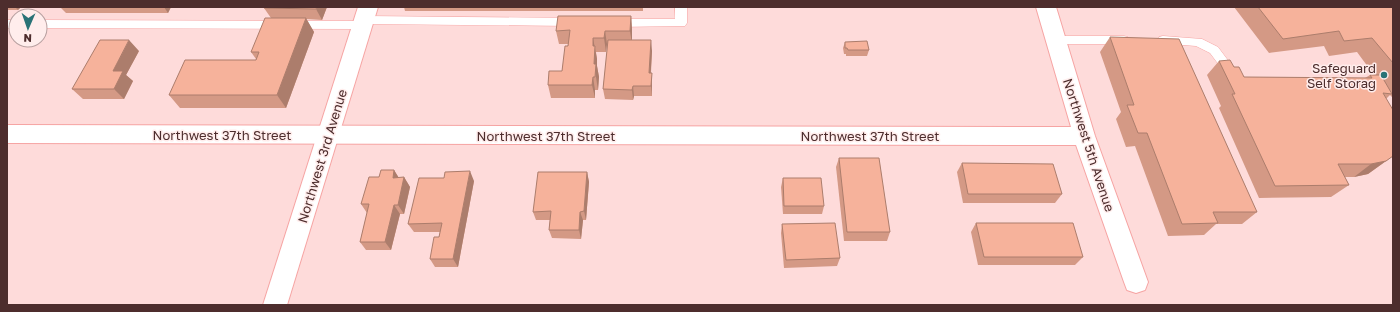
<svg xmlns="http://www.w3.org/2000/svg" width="1400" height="312" viewBox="0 0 1400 312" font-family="'Golos Text',sans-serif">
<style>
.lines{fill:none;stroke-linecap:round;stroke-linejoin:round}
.lane-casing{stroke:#f6a4a3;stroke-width:1}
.street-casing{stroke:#f6a4a3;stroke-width:2}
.secondary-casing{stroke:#f6a4a3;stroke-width:2}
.lane{fill:#fff;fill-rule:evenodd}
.street{fill:#fff;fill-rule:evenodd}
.secondary{fill:#fff;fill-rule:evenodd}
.wall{fill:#d49985}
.shaded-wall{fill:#ac7d6c}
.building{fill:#f6b29b;stroke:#ac7d6c}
.poi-dot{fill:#297377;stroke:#ffedec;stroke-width:1.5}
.labels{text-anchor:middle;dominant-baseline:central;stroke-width:3;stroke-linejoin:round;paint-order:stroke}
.poi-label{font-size:13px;fill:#4d2d2d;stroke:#ffedec;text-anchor:end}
.street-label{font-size:13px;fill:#4d2d2d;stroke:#ffedec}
</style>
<rect width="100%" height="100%" fill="#fedbda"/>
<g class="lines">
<defs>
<g id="lane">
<path d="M675,7h12v16l-2,3 -71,1 -4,-1 -2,-3 2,-3 4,-1h61z"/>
<path d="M364,16l210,2 4,1 2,3 -2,3 -4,1 -206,-2 -1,4 -4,1 -323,-1v-8l319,1 1,-4z"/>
<rect x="7" y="20" width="9" height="8"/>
<path d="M1056,36h68l4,1 2,3 -2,3 -4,1h-68l-4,-1 -2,-3 2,-3z"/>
<path d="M1163,36l39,3 16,8 18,24 2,3 -2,3 -4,2 -4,-2 -18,-24 -14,-7 -37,-3 -2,-3 2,-3z"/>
</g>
<path id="street" d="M1036,7h20l39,129 53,146 -3,8 -9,3 -9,-3 -3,-8 -48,-137 -1069,-2v-18l1064,2z"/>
<path id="secondary" d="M358,7h20l-91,298h-24z"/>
</defs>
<use href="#lane" class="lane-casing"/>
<use href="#street" class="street-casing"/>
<use href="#secondary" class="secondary-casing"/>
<use href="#lane" class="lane"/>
<use href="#street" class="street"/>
<use href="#secondary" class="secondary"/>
</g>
<g class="wall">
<path d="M7,7h14l-3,3h-11z"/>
<path d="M60,7h111l-3,6h-102z"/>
<path d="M265,7h62l-5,13 -16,-1 8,13 -28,76h-106l-11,-13 87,-35v-1l-5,-7 20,-34 -7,-10z"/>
<path d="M404,7h239v4h-238z"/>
<path d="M1234,7h159v91l-3,-3 -4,4 7,57 -25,18 -14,3h-9l4,8 -18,12 -72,1 -40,-90 2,-2 -14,-31 12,-14 15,6 10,10 121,1 5,-3h4l-17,-23 -28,4 -5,-10 -55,7z"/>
<path d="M631,16l1,13v11l20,11 -1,22 1,10v13h-18l-1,4 -28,-1 -2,-10 5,-45h-1l-1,8h-10l1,7v7l2,11 -1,13h-3v8h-44l-3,-13 14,-14 6,-27h-9l-3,-13z"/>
<path d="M1110,37l147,175 -15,12h-26l-12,11 -36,1 -33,-90 -9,1 -10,-28 5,-7 -21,-60z"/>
<path d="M845,42l24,8 -2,6h-21v-2h-2l-1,-6z"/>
<path d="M139,51l-13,24 7,6 -9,18h-41l-11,-10z"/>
<path d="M839,158l51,74 -3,9h-43l-8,-74z"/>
<path d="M962,163l100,31 -7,9h-92l-6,-31z"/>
<path d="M394,170l5,8 5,-1 6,10 -6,27h-4l-9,36h-25l-6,-8 7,-29 -6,-9 18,-27z"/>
<path d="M587,172l2,10 -3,38h-3l-2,19 -29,-1 -3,-8 1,-10h-14l-3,-8z"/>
<path d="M444,178l30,3 -16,86h-23l-5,-8 9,-22 1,-5h-26l-6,-8z"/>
<path d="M783,178l41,28 -2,8h-39l-2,-27z"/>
<path d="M976,223l107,34 -8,8h-97l-7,-33z"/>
<path d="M782,224l58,34 -3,8 -53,2 -3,-35z"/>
</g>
<g class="shaded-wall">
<path d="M15,7h6l-3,3z"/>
<path d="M164,7h7l-3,6z"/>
<path d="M317,7h10l-5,13 -6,-11z"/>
<path d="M631,16l1,13v15l-2,-13z"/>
<path d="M306,18l8,14 -28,76 -9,-13z"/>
<path d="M605,31l2,13 -1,8 -2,-14z"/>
<path d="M593,38l4,21v7l2,11 -1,13 -4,-26 -1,-18z"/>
<path d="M129,40l10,11 -13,24 7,6 -9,18 -10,-10 -1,-18z"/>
<path d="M651,40l1,11 -2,32 -1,-10z"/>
<path d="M652,73v23l-1,-10z"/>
<path d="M593,77l2,13v8l-3,-13z"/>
<path d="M633,86l1,10 -1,4 -1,-10z"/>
<path d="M1386,161l-18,13 -14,3 17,-13z"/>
<path d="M394,170l6,10 -7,-2z"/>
<path d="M470,171l4,10 -16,86 -5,-8z"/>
<path d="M587,172l2,10 -3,38 -2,-9z"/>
<path d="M404,177l6,10 -6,27 -6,-9z"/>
<path d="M394,205l6,9 -9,36 -6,-8z"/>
<path d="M580,212l3,8 -2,19 -2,-9z"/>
</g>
<g class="building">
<path d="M265,7h52l-1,2 -52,-1z"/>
<path d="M1258,7h135v56l-21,-25 -28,3 -5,-10 -56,8z"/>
<path d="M558,16h73l-1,15h-25l-1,7h-11v8h2l-1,18h2l-1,13h-2l-1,8h-44l1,-14h13l3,-25h3l2,-16 -14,1z"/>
<path d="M265,18h41l-29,77h-108l16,-35h71l3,-8h-8z"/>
<path d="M1110,37l69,2 78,173h-44l5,11 -36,1 -35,-91h-9l-11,-28h7z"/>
<path d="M100,40h29l-16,31h10l-9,18h-42z"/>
<path d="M608,40h43l-2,33h3l-1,13h-18l-1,4 -29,-1z"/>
<path d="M867,41l2,9h-21l-1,-2h-2v-6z"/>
<path d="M1230,60l4,7h5l5,10 128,1 -2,-3h11l11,19 -9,-1 10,17v46l-7,5 -15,3h-33l11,21 -74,1 -43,-92h3l-16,-33z"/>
<path d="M839,158h40l11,74h-43z"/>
<path d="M962,163l91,1 9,30h-94z"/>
<path d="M381,170h13l-1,8 11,-1 -6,28h-4l-9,37h-25l9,-38h-8l8,-27h10z"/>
<path d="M470,171l-17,88h-23l4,-22h5l3,-14 -34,1 11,-46h25l1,-6z"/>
<path d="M538,172h49l-3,39 -4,1 -1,18h-30l2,-19 -18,1z"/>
<path d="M783,178h38l3,28h-40z"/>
<path d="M835,223l5,35 -54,2 -4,-36z"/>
<path d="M976,223h97l10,34h-99z"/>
</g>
<circle class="poi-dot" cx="1384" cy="75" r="4"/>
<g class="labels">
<g class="poi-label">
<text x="1376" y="68">Safeguard<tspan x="1376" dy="15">Self Storag</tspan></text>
</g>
<g class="street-label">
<text x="222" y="135">Northwest 37th Street</text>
<text x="546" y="136">Northwest 37th Street</text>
<text x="870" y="136">Northwest 37th Street</text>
<text transform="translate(1089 145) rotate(72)">Northwest 5th Avenue</text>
<text transform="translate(322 156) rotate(-73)">Northwest 3rd Avenue</text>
</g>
</g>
<rect width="1400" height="312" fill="none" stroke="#4d2d2d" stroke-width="16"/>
<g transform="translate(28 28) rotate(182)"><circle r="19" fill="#ffedec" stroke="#b8a0a0"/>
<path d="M0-3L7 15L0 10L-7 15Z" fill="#297377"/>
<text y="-6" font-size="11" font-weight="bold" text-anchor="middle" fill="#4d2d2d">N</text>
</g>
</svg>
